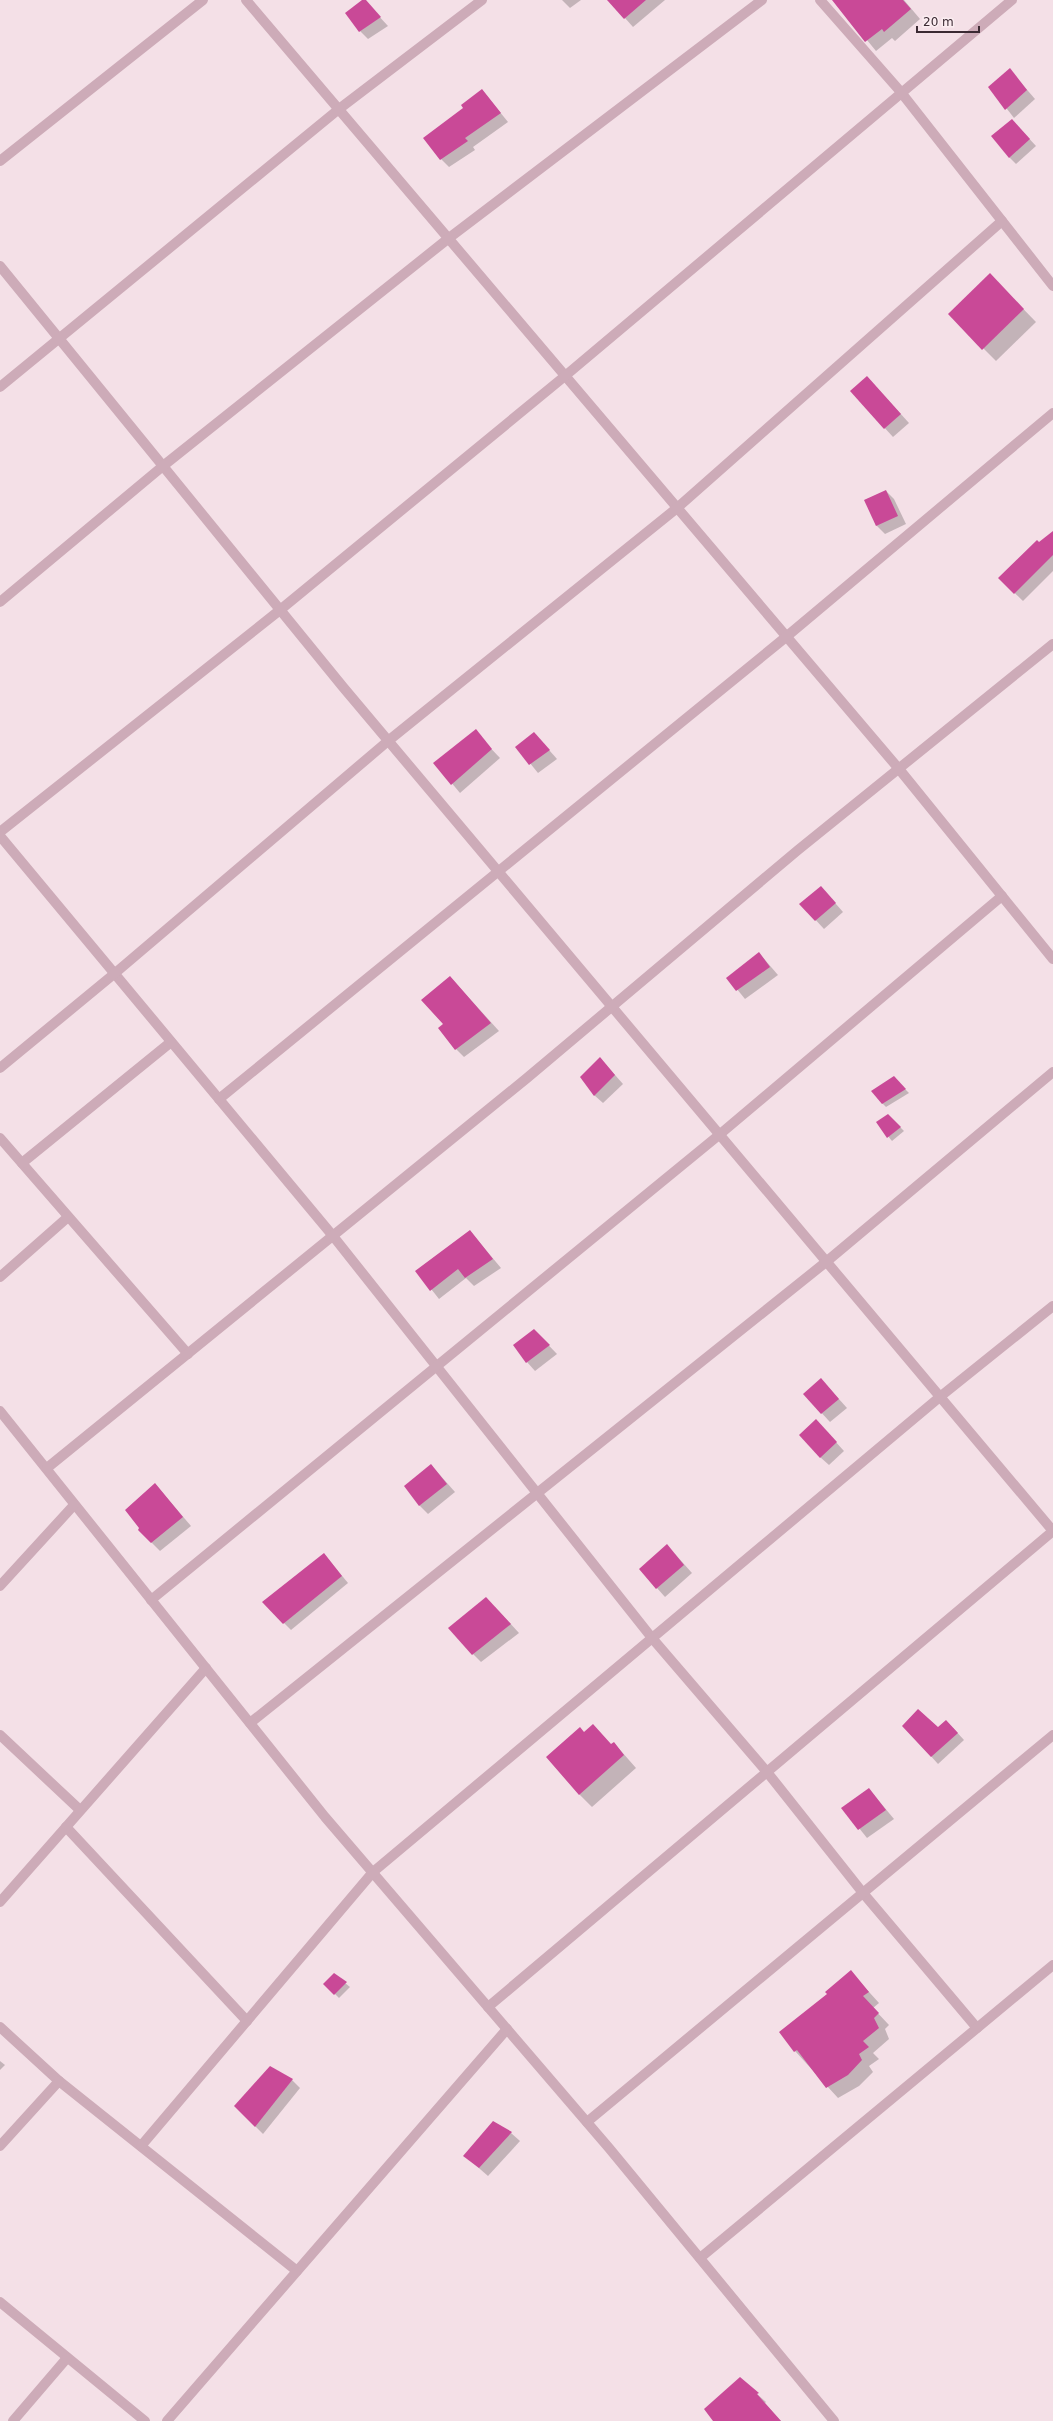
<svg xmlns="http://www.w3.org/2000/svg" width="1053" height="2421" viewBox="0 0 1053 2421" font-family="'DejaVu Sans',sans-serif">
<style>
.shadow{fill:#0003}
.building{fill:#c94997}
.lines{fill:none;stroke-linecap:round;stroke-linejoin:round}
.minor{stroke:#cdabb8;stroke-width:10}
</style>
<rect width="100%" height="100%" fill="#f4e0e7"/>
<g class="shadow">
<path d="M364,0l24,26 -20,13 -8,-8z"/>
<path d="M562,0h19l-11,8z"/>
<path d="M609,0h56l-32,27z"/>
<path d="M834,0h70l16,19 -25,22 -3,-3 -16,13z"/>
<path d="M1010,70l25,29 -21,19 -24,-31z"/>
<path d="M482,90l26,32 -35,25 2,3 -26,17 -8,-8 24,-51z"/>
<path d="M1012,120l24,26 -20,18 -7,-7z"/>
<path d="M1002,287l34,35 -40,39 -47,-47z"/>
<path d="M867,377l42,46 -16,14 -42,-46z"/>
<path d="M886,491l8,8 12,25 -21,10 -8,-8 -12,-26z"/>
<path d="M1053,532v39l-30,30 -24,-23z"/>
<path d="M481,738l19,20 -40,35 -25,-30z"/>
<path d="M542,742l15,17 -19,14 -21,-26z"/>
<path d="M821,887l22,25 -19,17 -23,-25z"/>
<path d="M759,953l19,22 -33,24 -17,-21z"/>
<path d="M450,977l49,54 -35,26 -8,-8 -12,-25z"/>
<path d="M600,1058l23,26 -20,19 -9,-8z"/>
<path d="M893,1077l16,16 -23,14 -4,-4z"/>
<path d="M888,1115l16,16 -12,10 -15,-18z"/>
<path d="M470,1231l31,37 -27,18 -8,-8 -27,21 -22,-28z"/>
<path d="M534,1330l23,24 -22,17 -8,-9z"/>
<path d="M829,1388l18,20 -17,14 -26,-28z"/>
<path d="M824,1429l20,22 -15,14 -9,-8z"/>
<path d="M431,1465l24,27 -27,22 -9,-9z"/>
<path d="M155,1484l36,42 -31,25 -13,-13z"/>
<path d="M324,1554l24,29 -57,47 -28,-28z"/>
<path d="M675,1554l17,19 -27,24 -25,-28z"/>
<path d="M495,1607l24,26 -38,29 -8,-8z"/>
<path d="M904,1726l49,2 11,12 -26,24z"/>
<path d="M584,1733l27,12 3,-2 22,25 -44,39 -13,-13z"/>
<path d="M869,1789l25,30 -27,19 -24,-30z"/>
<path d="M851,1972l28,31 -6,5 16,17 -4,4 4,10 -16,14 6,6 -10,7 4,6 -14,14 -21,12 -43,-47 33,-57z"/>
<path d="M334,1974l16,13 -11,11 -14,-14z"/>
<path d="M0,2061l5,4 -5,5z"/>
<path d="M292,2080l8,8 -37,46 -28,-28z"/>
<path d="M511,2133l9,8 -32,35 -23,-20z"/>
<path d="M740,2379l26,23 -1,1 16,18h-67z"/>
</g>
<g class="building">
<path d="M362,0h4l15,17 -22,15 -14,-19z"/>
<path d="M607,0h39l-22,19z"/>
<path d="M832,0h71l8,9 -27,23 -2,-3 -17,13z"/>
<path d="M1010,68l17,22 -22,20 -17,-23z"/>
<path d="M482,89l19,24 -36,25 3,3 -28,19 -17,-22 40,-30 -2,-3z"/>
<path d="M1012,119l18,20 -21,19 -18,-22z"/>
<path d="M990,273l34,36 -42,41 -34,-36z"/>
<path d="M867,376l34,38 -17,15 -34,-38z"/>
<path d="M886,490l12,26 -22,10 -12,-26z"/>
<path d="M1053,531v24l-39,39 -16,-16 39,-38 2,2z"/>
<path d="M476,729l16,20 -41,36 -18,-22z"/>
<path d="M534,732l16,18 -21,15 -14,-18z"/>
<path d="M821,886l15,17 -21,18 -16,-17z"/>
<path d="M759,952l11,15 -34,24 -10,-13z"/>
<path d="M450,976l41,47 -36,27 -17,-22 5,-4 -22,-24z"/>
<path d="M600,1057l15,18 -21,21 -14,-19z"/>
<path d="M894,1076l12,13 -24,15 -11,-13z"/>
<path d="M888,1114l13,13 -14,11 -11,-16z"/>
<path d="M470,1230l23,29 -28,19 -7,-9 -28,22 -15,-20z"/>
<path d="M534,1329l16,16 -24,18 -13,-18z"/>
<path d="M821,1378l18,21 -18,15 -18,-20z"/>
<path d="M816,1419l21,23 -17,16 -21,-23z"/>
<path d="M431,1464l16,20 -28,22 -15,-20z"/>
<path d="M155,1483l28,34 -32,26 -13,-13 1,-2 -14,-18z"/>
<path d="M667,1544l17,21 -28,24 -17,-20z"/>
<path d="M324,1553l18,23 -59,48 -21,-22z"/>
<path d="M486,1597l25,27 -39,31 -24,-27z"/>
<path d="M918,1709l20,18 8,-7 12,13 -27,24 -29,-31z"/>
<path d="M593,1724l18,20 3,-2 10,13 -45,40 -33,-38 34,-30 4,5z"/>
<path d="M869,1788l17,22 -28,20 -17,-22z"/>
<path d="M851,1970l18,22 -6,4 16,17 -5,5 5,10 -16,13 6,6 -10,7 3,6 -14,15 -22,13 -29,-38 -3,2 -15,-20 48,-38 -2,-2z"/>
<path d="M334,1973l13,9 -13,13 -11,-11z"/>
<path d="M270,2066l23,13 -38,48 -21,-21z"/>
<path d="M493,2121l19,11 -33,36 -16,-12z"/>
<path d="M740,2377l19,16 -2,1 24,27h-68l-9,-12z"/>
</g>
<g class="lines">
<g class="minor">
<path d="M246,0l653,769 154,190"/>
<path d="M820,0l80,91 153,195"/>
<path d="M0,161l203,-161"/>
<path d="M0,266l343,421 710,844"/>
<path d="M0,387l339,-278 143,-109"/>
<path d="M0,602l163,-136 286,-228 313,-238"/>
<path d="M0,832l280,-222 285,-234 447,-376"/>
<path d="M0,836l333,400 319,402 115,134 96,121 114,135"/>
<path d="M0,1068l114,-94 274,-233 289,-233 325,-287"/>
<path d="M219,1099l567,-462 267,-224"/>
<path d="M0,1138l188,216"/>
<path d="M22,1163l149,-121"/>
<path d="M0,1277l68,-60"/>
<path d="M0,1411l325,406 284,331 225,273"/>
<path d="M47,1468l480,-390 271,-228 255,-206"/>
<path d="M0,1586l74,-81"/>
<path d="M151,1600l568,-465 283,-239"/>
<path d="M250,1723l576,-461 227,-190"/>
<path d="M0,1735l80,75"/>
<path d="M66,1827l181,194"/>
<path d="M0,1902l206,-234"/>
<path d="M488,2007l565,-476"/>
<path d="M0,2027l59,54 238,190"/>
<path d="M587,2122l466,-387"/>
<path d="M0,2146l59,-65"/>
<path d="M141,2146l232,-274 568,-476 112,-90"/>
<path d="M700,2258l353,-293"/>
<path d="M0,2302l145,119"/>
<path d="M13,2421l54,-63"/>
<path d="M167,2421l340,-392"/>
</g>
</g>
<path d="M917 26v6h62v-6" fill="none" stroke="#3b2a33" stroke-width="2"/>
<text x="923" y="26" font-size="12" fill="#3b2a33" stroke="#fbedf1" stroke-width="3" paint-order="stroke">20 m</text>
</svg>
